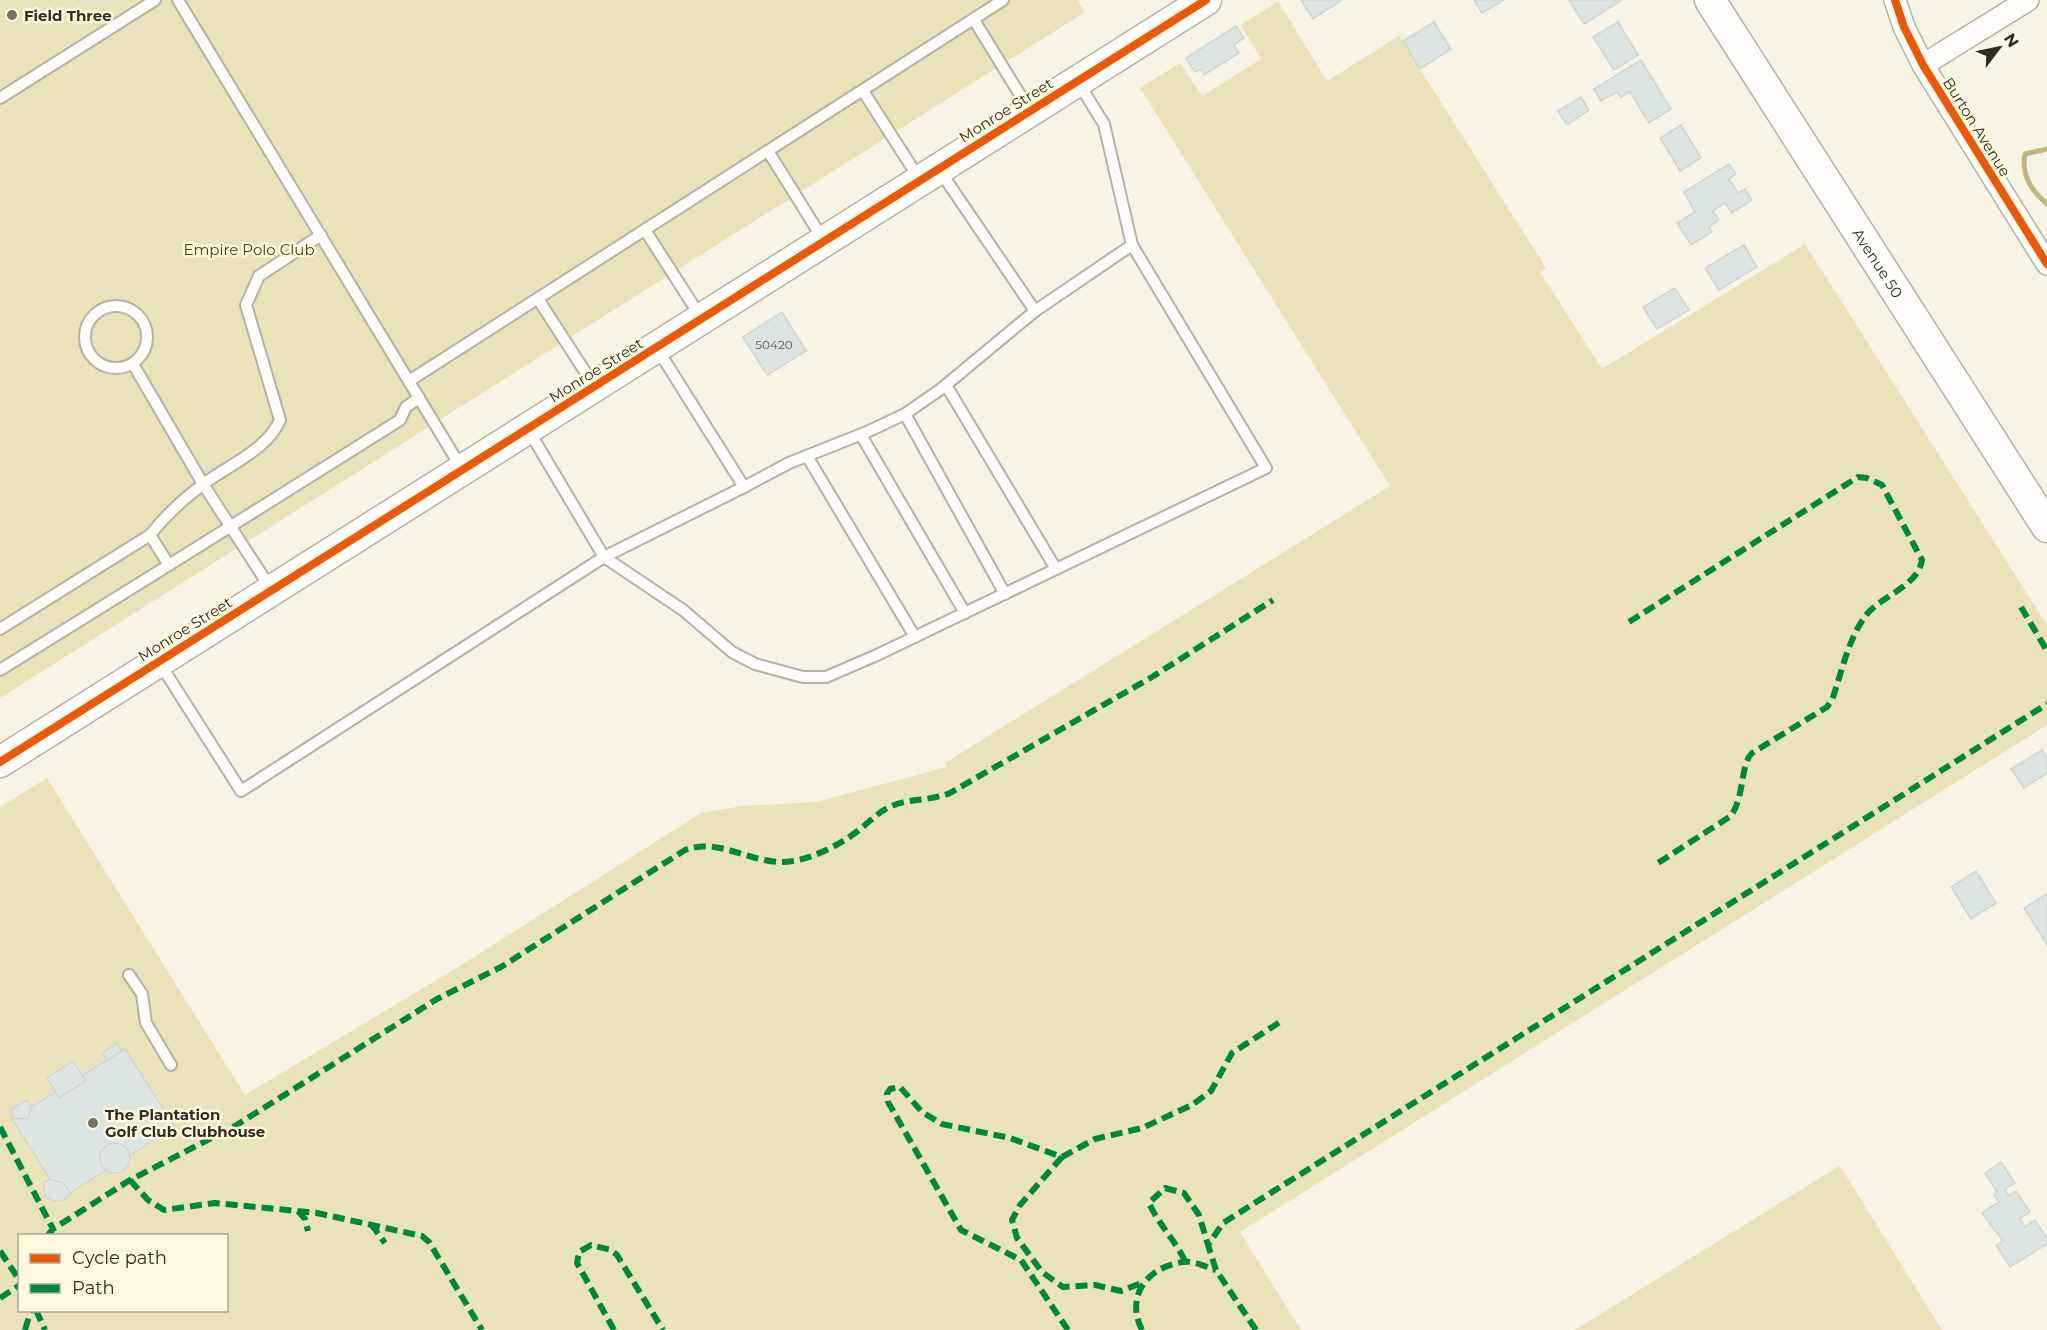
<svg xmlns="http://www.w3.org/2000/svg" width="2047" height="1330" viewBox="0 0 2047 1330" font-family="Montserrat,sans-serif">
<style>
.green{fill:#eae2b9;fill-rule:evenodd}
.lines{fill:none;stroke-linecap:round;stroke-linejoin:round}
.stream{stroke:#c3b67c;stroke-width:5}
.building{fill:#dde5e3;stroke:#d0d5d2;stroke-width:1.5}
.lane-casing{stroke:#b4b1a5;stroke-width:14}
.street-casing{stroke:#b4b1a5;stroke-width:24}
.secondary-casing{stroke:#b4b1a5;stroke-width:33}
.lane{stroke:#fefdfb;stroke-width:10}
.street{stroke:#fefdfb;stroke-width:21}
.secondary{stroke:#fefdfb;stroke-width:30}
.quiet{stroke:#00873e;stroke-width:6;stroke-dasharray:12 6;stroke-linecap:butt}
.cycleway-casing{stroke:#fef9de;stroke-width:11}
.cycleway{stroke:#e8590c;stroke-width:8}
.poi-dot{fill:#757265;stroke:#fef9de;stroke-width:2}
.labels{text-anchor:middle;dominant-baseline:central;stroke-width:5;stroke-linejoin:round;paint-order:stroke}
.number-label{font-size:12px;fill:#5a5a51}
.poi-label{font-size:15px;font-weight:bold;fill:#2f2c20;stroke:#fef9de;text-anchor:start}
.street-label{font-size:15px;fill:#2f2c20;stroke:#fef9de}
.park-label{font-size:15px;fill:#4b4000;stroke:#fef9de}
</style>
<rect width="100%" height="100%" fill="#f7f4e5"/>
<g class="green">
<path d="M0,0h1077l8,12 -1085,686z"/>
<path d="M1278,1l49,80 72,-45 147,232 -6,4 62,97 203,-125 242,381v100l-807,507 61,98h-1301v-523l47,-29 198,317 210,-126 246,-156 41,-7 74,-4 131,-35 -2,-4 445,-277 -250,-398 40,-25 22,33 59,-37 -20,-34zM20,1236h206v74h-206z"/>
<path d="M1840,1166l102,164h-367l264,-164z"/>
</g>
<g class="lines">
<path class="stream" d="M2047,149l-22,5c-4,21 6,36 22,50"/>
</g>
<g class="building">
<path d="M1301,0h41l-29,19z"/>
<path d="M1474,0h30l-22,13z"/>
<path d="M1569,0h53l-38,24z"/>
<path d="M1434,22l17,27 -31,20 -17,-28z"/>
<path d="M1618,22l20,33 -24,15 -21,-33z"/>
<path d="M1236,26l8,12 -10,7 5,8 -35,22 -3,-6 -6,3 -9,-14z"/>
<path d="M1641,60l30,49 -22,14 -19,-31 -9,5 -4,-5 -16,9 -7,-12z"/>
<path d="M1581,97l8,13 -22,15 -9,-14z"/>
<path d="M1681,125l20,33 -21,13 -20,-33z"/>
<path d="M1729,164l7,10 -7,5 9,14 7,-4 7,11 -20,13 -7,-10 -12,8 6,9 -10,7 3,5 -21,13 -14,-22 18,-11 -11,-20z"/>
<path d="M1744,245l13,22 -38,23 -14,-22z"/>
<path d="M1675,288l14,22 -32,19 -14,-22z"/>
<path d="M782,312l24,39 -39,24 -24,-38z"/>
<path d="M2042,750l5,8v15l-23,15 -13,-19z"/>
<path d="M1976,871l20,32 -25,16 -20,-32z"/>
<path d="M2047,894v51l-23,-37z"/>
<path d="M117,1043l5,8 -2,10 -13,-1 -5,-7z"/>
<path d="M125,1049l50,78 -113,71 -50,-79z"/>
<path d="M73,1061l13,20 -27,17 -12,-20z"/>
<path d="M27,1100l4,7 -3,12 -14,-1 -4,-8z"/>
<circle cx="115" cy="1158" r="15"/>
<path d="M2001,1162l14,21 -10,6 4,7 7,-5 14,21 -10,6 5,9 10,-7 12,19v5l-37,23 -14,-22 7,-4 -21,-28 17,-11 -5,-7 3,-3 -12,-19z"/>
<path d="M50,1179l14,4 6,10 -6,7 -10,1 -9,-5 -2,-13z"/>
</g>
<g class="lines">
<defs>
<g id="lane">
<path d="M178,0l284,469"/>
<path d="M974,20l56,91"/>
<path d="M863,91l57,89"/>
<path d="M0,98l155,-98"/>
<path d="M768,151l56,90"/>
<path d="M645,230l55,86"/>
<path d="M538,299l55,85"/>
<circle cx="116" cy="337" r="31"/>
<path d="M1035,311l97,-66 -28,-121 -25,-40"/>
<path d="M658,350l86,137 45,-24 78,-31 38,-18 36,-25 94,-78 -95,-140"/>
<path d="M133,364l70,120 68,105"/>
<path d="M409,381l594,-381"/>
<path d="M946,385l110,184"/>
<path d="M905,414l100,180"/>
<path d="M529,431l75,126 140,-70"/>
<path d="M861,435l104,178"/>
<path d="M807,456l108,181"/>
<path d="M169,565l231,-145 6,-13 13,-9"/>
<path d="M0,629l150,-94c16,-20 34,-37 55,-52 24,-18 63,-34 75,-63l-34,-115 13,-29 62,-41"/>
<path d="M159,662l82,129 363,-234 79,53 49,42 23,12 48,13h23l51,-22 389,-187 -134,-223"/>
<path d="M0,670l169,-105 -19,-30"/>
<path d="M129,975l13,19 4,29 25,42"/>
</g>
<g id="street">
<path d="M1895,0l9,27 19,38 124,199"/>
<path d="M1923,65l105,-65"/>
</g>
<g id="secondary">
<path id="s1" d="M1710,0l337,527"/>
<path d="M0,762l1206,-762"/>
</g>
</defs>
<use href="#lane" class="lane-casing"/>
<use href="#street" class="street-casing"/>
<use href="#secondary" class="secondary-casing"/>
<use href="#lane" class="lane"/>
<use href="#street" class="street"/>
<use href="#secondary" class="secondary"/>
<g class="quiet">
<path d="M2021,607l26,44"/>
<path d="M1629,622l229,-145 9,1 15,7 40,75c-4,26 -39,35 -55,54 -19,24 -25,58 -35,86l-5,7 -75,46c-12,12 -7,42 -21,63l-76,49"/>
<path d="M0,1127l53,102"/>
<path d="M1062,1157l-42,48 -8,15 5,18 25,34 21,15 32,-2 26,6 23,-9"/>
<path d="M130,1180l18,20 16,10 51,-7 102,10 105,23 7,6 53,88"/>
<path d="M298,1211l7,8 3,12"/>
<path d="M371,1224l14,19"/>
<path d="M47,1236l6,-7 77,-49 105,-54 202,-127 64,-32 184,-117c36,-14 71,18 108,11 20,-3 46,-16 62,-28 13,-9 22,-21 37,-27 18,-8 39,-5 58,-13l202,-116 121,-77"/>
<path d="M0,1251l20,30"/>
<path d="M1185,1261c-10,-21 -26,-36 -36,-58l16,-15 19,5 15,22 9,30"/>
<path d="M0,1298l20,-13"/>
<path d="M36,1310l9,20"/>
<path d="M25,1330l6,-20"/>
<path d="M614,1330l-37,-67 2,-11 12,-7 20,5 6,5 46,75"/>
<path d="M1068,1330l-47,-70 -60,-30 -73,-128 -1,-8 3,-5 10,-2 22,25 20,12 68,14 52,19 33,-18 47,-11 50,-23 19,-14 21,-38 48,-31"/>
<path d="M1142,1330c-17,-34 5,-63 41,-68 10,-2 23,5 33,8"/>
<path d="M1256,1330l-40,-60 -8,-25 15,-22 824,-519"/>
</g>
<defs>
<g id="cycleway">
<path d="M1895,0l9,27 19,38 124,199"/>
<path d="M0,762l1206,-762"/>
</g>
</defs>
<use href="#cycleway" class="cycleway-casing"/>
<use href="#cycleway" class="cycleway"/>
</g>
<g class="poi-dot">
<circle cx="12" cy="15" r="6"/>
<circle cx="93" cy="1123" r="6"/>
</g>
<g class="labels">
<g class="number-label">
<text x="774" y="344">50420</text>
</g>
<g class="poi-label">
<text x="24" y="15">Field Three</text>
<text x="105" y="1114">The Plantation<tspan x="105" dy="17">Golf Club Clubhouse</tspan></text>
</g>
<g class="street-label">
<text transform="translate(1006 110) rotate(-32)">Monroe Street</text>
<text transform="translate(1977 127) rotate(58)">Burton Avenue</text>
<text stroke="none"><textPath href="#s1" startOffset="312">Avenue 50</textPath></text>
<text transform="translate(596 370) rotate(-32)">Monroe Street</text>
<text transform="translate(185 629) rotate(-32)">Monroe Street</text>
</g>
<g class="park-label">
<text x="249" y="249">Empire Polo Club</text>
</g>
</g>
<rect x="18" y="1234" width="210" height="78" fill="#fef9de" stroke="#aba792" stroke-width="1.5"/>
<rect x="30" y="1254" width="30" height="9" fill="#e8590c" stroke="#aba792" stroke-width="1.5"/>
<text x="72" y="1264" font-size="18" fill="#2f2c20">Cycle path</text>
<rect x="30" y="1284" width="30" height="9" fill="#00873e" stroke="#aba792" stroke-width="1.5"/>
<text x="72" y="1294" font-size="18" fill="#2f2c20">Path</text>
<g transform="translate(1999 48) rotate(58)" stroke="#fef9de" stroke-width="4.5" paint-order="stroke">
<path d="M0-4.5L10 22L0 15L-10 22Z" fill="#2f2c20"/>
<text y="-9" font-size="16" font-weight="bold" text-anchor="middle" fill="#2f2c20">N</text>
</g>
</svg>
